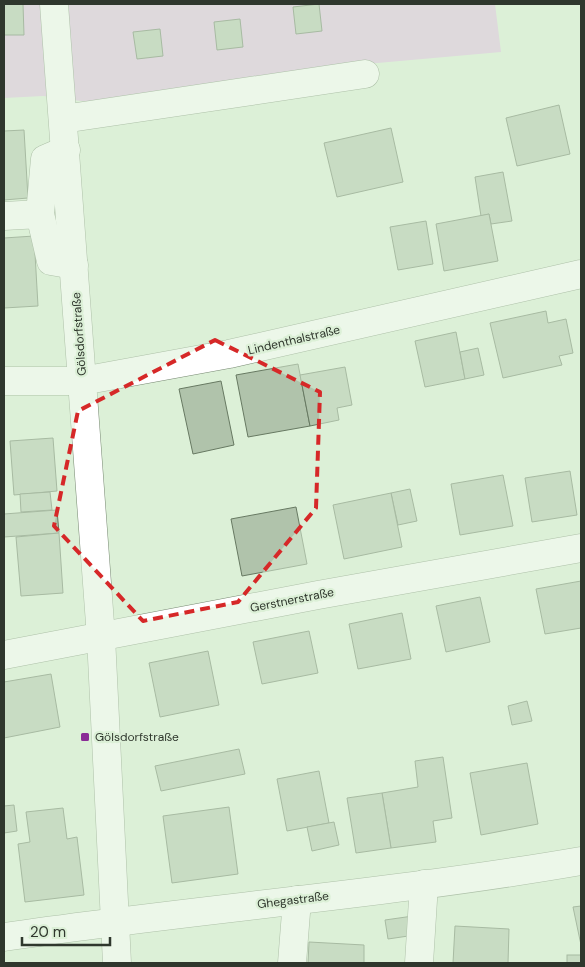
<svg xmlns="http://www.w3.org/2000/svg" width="585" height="967" viewBox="0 0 585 967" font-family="'DM Sans',sans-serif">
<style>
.green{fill:#dfbce3}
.building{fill:#b0c3ab;stroke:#677962}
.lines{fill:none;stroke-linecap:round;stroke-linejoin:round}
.minor-casing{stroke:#768871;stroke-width:29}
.minor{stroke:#fff;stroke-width:28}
.marked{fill:none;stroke:#d62828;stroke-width:4;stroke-dasharray:10 6;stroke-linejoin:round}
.poi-dot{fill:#8a2c96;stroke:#dcf0d7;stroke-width:2}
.labels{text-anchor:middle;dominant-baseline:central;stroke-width:4.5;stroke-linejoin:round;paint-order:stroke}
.street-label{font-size:12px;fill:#2f372d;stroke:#dcf0d7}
.poi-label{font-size:12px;fill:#2f372d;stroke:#dcf0d7;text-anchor:start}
</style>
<rect width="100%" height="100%" fill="#dcf0d7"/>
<path class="green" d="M4,4h491l6,48 -146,13 -259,38 -53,-7 -39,2z"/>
<g class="building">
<path d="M4,4h19l1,31h-20z"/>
<path d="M319,4l3,27 -26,3 -3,-27z"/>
<path d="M240,19l3,28 -26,3 -3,-28z"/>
<path d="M160,29l3,27 -26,3 -4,-27z"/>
<path d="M559,105l11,49 -53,12 -11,-48z"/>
<path d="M391,128l12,54 -66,15 -13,-54z"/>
<path d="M24,130l4,68 -24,2v-69z"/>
<path d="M503,172l9,49 -21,3 -2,-10 -8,2 -6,-39z"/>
<path d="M489,214l9,47 -54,10 -8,-47z"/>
<path d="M426,221l7,43 -35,6 -8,-43z"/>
<path d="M34,236l4,70 -34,2v-70z"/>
<path d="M546,311l2,12 18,-4 7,34 -14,3 3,9 -59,13 -13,-55z"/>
<path d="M456,332l9,47 -40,8 -10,-46z"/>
<path d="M478,348l6,27 -19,4 -5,-27z"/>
<path d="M298,364l12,62 -62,11 -12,-62z"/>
<path d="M345,367l7,38 -15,3 2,12 -29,6 -10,-51z"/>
<path d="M221,381l13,64 -41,9 -14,-65z"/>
<path d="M53,438l4,53 -43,4 -4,-54z"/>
<path d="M570,471l7,44 -45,7 -7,-44z"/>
<path d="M503,475l10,51 -53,9 -9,-51z"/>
<path d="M410,489l7,32 -19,4 -7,-32z"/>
<path d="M50,492l2,18 -31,2 -1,-18z"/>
<path d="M391,493l11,54 -58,12 -11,-54z"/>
<path d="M296,507l11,57 -65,12 -11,-57z"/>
<path d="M57,510l2,23 -55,4v-23z"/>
<path d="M59,533l4,60 -42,3 -5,-59z"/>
<path d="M581,581v47l-36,6 -9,-45z"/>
<path d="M480,597l10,45 -44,10 -10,-46z"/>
<path d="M402,613l9,46 -53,10 -9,-45z"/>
<path d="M309,631l9,42 -56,11 -9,-42z"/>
<path d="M208,651l11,54 -59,12 -11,-54z"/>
<path d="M51,674l9,53 -56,11v-56z"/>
<path d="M527,701l5,20 -20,4 -4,-19z"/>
<path d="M239,749l6,25 -84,17 -6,-25z"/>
<path d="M443,757l9,61 -19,3 3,21 -45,6 -9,-55 36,-6 -3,-26z"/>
<path d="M527,763l11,61 -57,11 -11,-62z"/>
<path d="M319,771l10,52 -42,8 -10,-52z"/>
<path d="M382,793l9,55 -35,5 -9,-55z"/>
<path d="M14,805l3,26 -13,2v-27z"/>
<path d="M229,807l9,67 -66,9 -9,-67z"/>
<path d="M63,808l4,31 10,-2 7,58 -59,7 -7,-58 12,-2 -4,-30z"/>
<path d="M334,822l5,23 -27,6 -5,-24z"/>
<path d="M581,906v39l-8,-38z"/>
<path d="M413,916l2,19 -27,4 -3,-19z"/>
<path d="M455,926l54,3 -1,34h-55z"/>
<path d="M309,942l55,3v18h-56z"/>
<rect x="567" y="955" width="14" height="8"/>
</g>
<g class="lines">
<defs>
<g id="minor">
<path d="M54,4l47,633 16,326"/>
<path d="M63,119l302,-45"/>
<path d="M40,214l5,-55 21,-9"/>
<path d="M4,216l36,-2 11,47 23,4"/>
<path d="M4,381h78l147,-27 352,-80"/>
<path d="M4,655l314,-60 263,-47"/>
<path d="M4,937c192,-28 386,-43 577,-76"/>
<path d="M292,963l5,-63"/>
<path d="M419,963l5,-79"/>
</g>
</defs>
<use href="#minor" class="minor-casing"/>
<use href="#minor" class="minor"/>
</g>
<path d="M0 0H585V967H0ZM215,340l105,52 -4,116 -78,94 -95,19 -89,-95 24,-115z" fill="#dcf0d7" fill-opacity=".55" fill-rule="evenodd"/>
<path class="marked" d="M215,340l105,52 -4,116 -78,94 -95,19 -89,-95 24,-115z"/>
<rect class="poi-dot" x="80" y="732" width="10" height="10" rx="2.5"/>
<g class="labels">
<g class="street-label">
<text transform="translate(79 334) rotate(-94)">Gölsdorfstraße</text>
<text transform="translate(294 340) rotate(-13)">Lindenthalstraße</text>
<text transform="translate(292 600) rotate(-11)">Gerstnerstraße</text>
<text transform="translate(293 900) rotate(-7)">Ghegastraße</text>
</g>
<g class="poi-label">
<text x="95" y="737">Gölsdorfstraße</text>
</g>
</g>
<rect width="585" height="967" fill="none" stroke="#2f372d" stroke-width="10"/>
<path d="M22 937v8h88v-8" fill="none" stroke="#2f372d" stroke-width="2.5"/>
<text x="30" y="937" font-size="15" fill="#2f372d" stroke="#dcf0d7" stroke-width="4" paint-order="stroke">20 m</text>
</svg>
